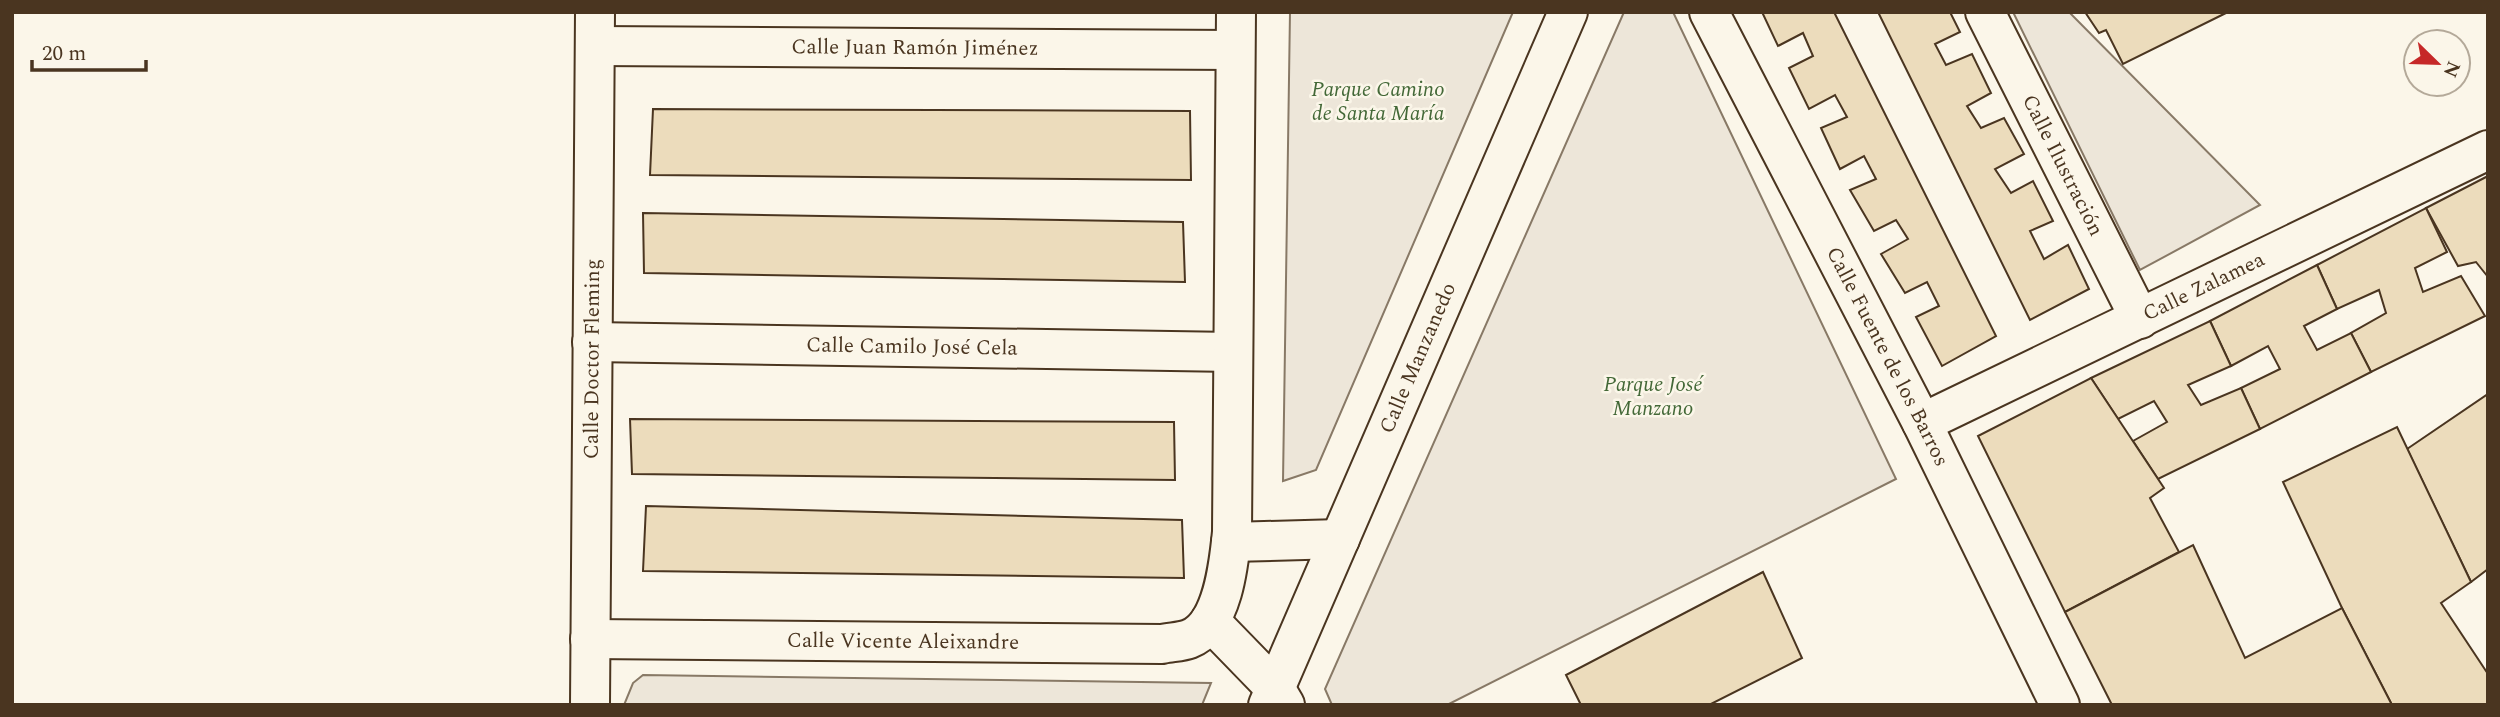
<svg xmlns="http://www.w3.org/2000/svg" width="2500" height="717" viewBox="0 0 2500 717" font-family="Spectral,serif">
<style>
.green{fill:#ede6d9;stroke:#887966;stroke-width:2}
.building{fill:#ecdcbc;stroke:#4a3520;stroke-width:2}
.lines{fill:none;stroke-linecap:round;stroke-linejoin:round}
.minor-casing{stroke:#4a3520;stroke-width:42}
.major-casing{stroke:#4a3520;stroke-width:42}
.minor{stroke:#fbf6e9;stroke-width:38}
.major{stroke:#fbf6e9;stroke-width:38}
.labels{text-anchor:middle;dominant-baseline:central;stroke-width:5;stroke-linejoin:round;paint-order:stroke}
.street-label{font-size:21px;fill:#4a3520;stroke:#fbf6e9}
.park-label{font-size:21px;font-style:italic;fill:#436837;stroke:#fbf6e9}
</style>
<rect width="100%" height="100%" fill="#fbf6e9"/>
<g class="green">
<path d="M1290,12h223l-197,458 -33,11z"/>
<path d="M1624,12h49l223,467 -449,226h-115l-7,-16z"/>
<path d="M2013,12h56l191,193 -120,65z"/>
<path d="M643,675l568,8 -9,22h-578l9,-22z"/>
</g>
<g class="building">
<path d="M1762,12h72l162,324 -54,30 -26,-49 23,-11 -12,-24 -22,11 -24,-39 27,-15 -12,-19 -22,11 -24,-41 26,-11 -12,-23 -24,13 -19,-41 26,-11 -12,-22 -26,14 -20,-41 24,-12 -10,-23 -25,13z"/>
<path d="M1878,12h72l10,20 -25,12 11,21 26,-11 19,39 -24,13 14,22 23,-10 20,36 -29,15 16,24 22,-12 20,40 -23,10 14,28 24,-14 21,44 -59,31z"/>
<path d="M2085,12h143l-105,52 -17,-34 -7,3z"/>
<path d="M653,109l537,2 1,69 -541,-5z"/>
<path d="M2488,176v101l-12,-15 -18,4 -32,-58z"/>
<path d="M2426,208l21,44 -32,16 8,24 38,-16 24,40 -114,56 -20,-39 35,-20 -7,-23 -42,19 -20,-44z"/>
<path d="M643,213l540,9 2,60 -541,-9z"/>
<path d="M2317,265l20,44 -33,17 13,24 34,-17 20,39 -111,57 -19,-41 39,-19 -12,-23 -37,20 -21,-45z"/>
<path d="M2210,321l21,45 -43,19 13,20 40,-17 19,41 -102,50 -25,-38 34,-19 -13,-21 -36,18 -27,-41z"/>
<path d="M2091,378l73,110 -14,10 29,54 -114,60 -87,-176z"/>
<path d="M2488,394v175l-17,13 -64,-133z"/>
<path d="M630,419l544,3 1,58 -543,-6z"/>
<path d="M2397,427l74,155 -30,21 47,71v31h-96l-50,-97 -59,-126z"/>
<path d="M646,506l536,14 2,58 -541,-7z"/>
<path d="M2193,545l52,113 97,-50 50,97h-280l-47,-93z"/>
<path d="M1763,572l39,86 -93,47h-128l-15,-30z"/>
</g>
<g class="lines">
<defs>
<g id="minor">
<path id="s1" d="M1709,12l213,411 138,282"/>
<path id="s2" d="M1985,12l155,307"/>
<path id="s3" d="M595,46l640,4"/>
<path id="s4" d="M592,342l641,10"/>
<path id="s5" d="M1922,423l566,-273"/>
<path d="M1231,542l109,-3"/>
<path d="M1210,621l65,67 10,17"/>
<path id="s6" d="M590,639l572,5c9,-2 19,-2 27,-5 34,-13 40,-76 43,-107l4,-520"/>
<path id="s7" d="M590,705l5,-693"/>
</g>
<g id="major">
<path id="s8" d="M1268,705l300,-693"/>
</g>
</defs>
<use href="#minor" class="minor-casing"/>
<use href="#major" class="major-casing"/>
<use href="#minor" class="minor"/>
<use href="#major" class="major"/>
</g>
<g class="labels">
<g class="street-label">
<text stroke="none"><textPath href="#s3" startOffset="320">Calle Juan Ramón Jiménez</textPath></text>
<text stroke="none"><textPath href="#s2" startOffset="172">Calle Ilustración</textPath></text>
<text stroke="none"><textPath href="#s5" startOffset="313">Calle Zalamea</textPath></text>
<text stroke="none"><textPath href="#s4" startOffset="320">Calle Camilo José Cela</textPath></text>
<text stroke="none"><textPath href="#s1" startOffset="388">Calle Fuente de los Barros</textPath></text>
<text stroke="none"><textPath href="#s7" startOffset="346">Calle Doctor Fleming</textPath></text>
<text stroke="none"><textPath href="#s8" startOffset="378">Calle Manzanedo</textPath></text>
<text stroke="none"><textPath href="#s6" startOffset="313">Calle Vicente Aleixandre</textPath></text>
</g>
<g class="park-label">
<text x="1378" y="90">Parque Camino<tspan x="1378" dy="24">de Santa María</tspan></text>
<text x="1653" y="385">Parque José<tspan x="1653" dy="24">Manzano</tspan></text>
</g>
</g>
<rect width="2500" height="717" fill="none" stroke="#4a3520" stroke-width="28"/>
<g transform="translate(2437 63) rotate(113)"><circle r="33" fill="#fbf6e9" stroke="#b4a999" stroke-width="2"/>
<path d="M0-5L12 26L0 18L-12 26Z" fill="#c62828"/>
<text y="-10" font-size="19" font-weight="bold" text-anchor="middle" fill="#4a3520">N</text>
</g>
<path d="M32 60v10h114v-10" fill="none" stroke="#4a3520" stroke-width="3.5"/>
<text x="42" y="60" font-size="21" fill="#4a3520" stroke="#fbf6e9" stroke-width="5" paint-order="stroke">20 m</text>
</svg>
